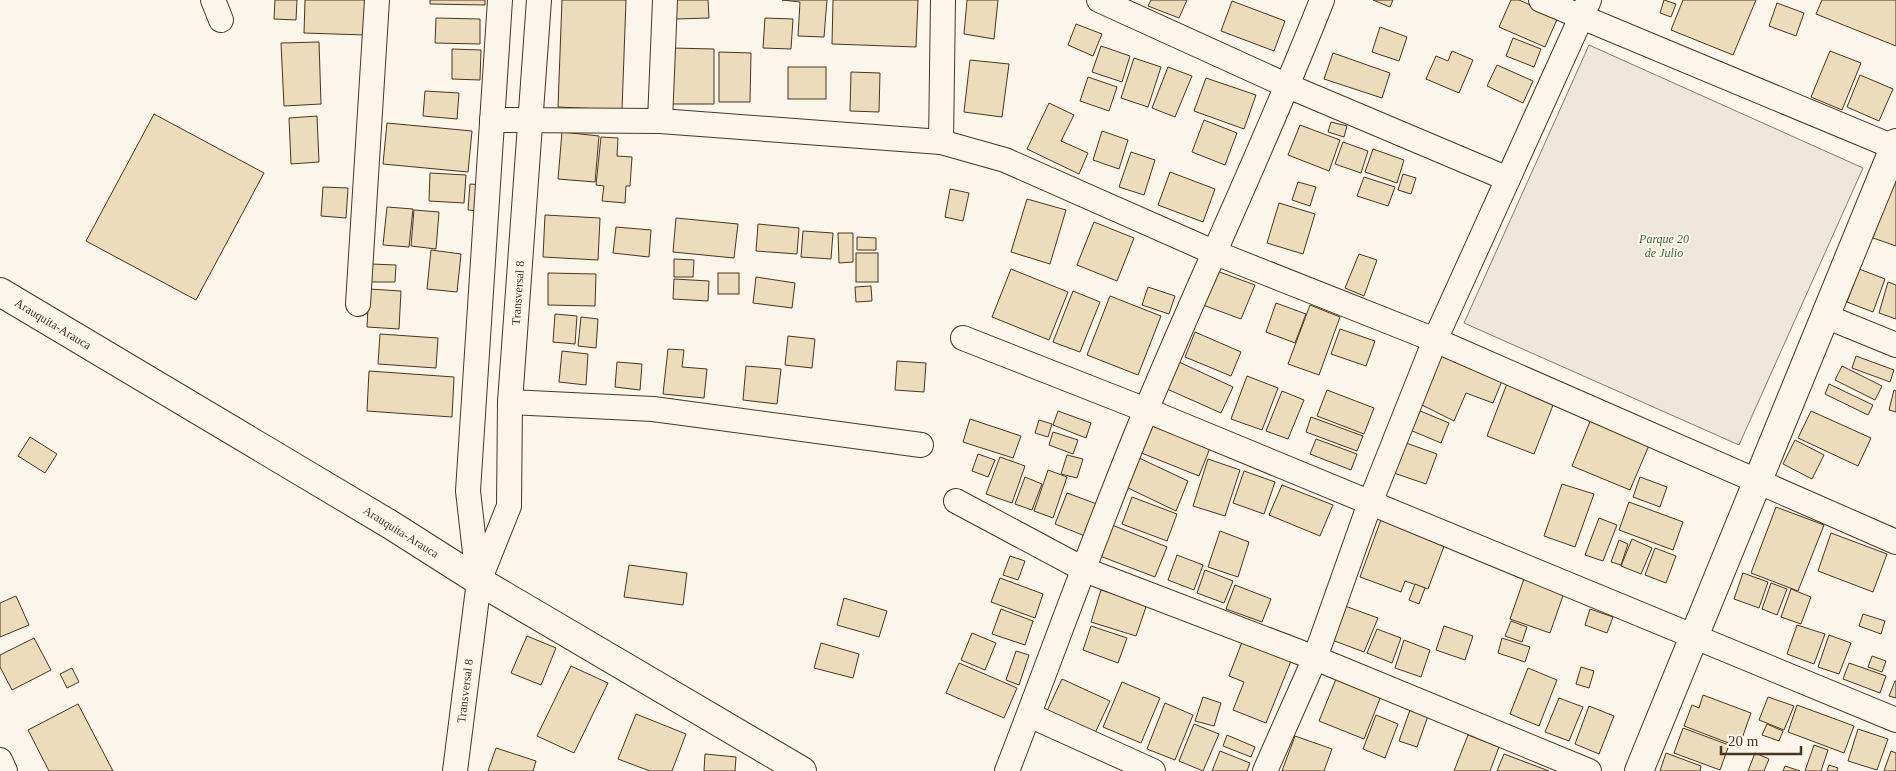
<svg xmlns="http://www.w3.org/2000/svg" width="1896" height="771" viewBox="0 0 1896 771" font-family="Georgia,serif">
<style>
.green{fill:#ede6d9;stroke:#887966}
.building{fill:#ecdcbc;stroke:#4a3520}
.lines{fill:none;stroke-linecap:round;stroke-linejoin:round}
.minor-casing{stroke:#4a3520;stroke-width:26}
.tertiary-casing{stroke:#4a3520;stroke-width:30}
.primary-casing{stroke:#4a3520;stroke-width:30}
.minor{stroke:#fbf6e9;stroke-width:24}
.tertiary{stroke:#fbf6e9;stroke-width:28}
.primary{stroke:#fbf6e9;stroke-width:28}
.labels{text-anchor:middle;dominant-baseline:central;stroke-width:4;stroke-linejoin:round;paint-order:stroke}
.park-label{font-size:12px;font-style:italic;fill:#436837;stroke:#fbf6e9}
.street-label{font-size:12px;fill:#4a3520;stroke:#fbf6e9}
</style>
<rect width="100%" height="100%" fill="#fbf6e9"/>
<path class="green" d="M1589,45l274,123 -124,277 -275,-122z"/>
<g class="building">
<path d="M275,0h22l-1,20 -22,-1z"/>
<path d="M305,0h61l-1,35 -61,-2z"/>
<path d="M430,0h55v5l-55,-1z"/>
<path d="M562,0h64l-4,110 -64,-3z"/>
<path d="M674,0h34l1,18 -34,1z"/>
<path d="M782,0h45l-3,37 -26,-1 2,-34z"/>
<path d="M833,0h85l-2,47 -84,-3z"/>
<path d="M967,0h31l-4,39 -30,-5z"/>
<path d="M1151,0h36l-8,18 -31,-12z"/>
<path d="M1373,0h20l-3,7z"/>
<path d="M1511,0h8l39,17 -13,30 -46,-20z"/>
<path d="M1664,0l12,4 -5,13 -11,-4z"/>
<path d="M1683,0h73l-23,55 -62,-25z"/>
<path d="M1822,0h74v46l-80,-32z"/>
<path d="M1232,1l53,20 -11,30 -53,-20z"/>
<path d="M1777,3l27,10 -8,23 -27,-10z"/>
<path d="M436,18l44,1v25l-45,-1z"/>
<path d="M765,18l28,1 -2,30 -28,-1z"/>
<path d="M1076,24l26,10 -9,22 -25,-11z"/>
<path d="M1380,27l27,10 -8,24 -27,-9z"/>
<path d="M1513,38l28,11 -7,18 -28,-11z"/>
<path d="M319,42l2,62 -37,2 -3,-63z"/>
<path d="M1101,46l29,10 -8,26 -30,-10z"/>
<path d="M672,48l42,1v55h-42z"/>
<path d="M452,49l29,1 -1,30 -28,-1z"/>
<path d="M1452,51l21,9 -14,33 -33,-14 10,-23 12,5z"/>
<path d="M1830,51l31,12 -19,47 -31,-13z"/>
<path d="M719,52l32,1 -1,49h-31z"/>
<path d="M1333,53l57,20 -8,25 -58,-19z"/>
<path d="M1134,58l27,9 -13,40 -27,-9z"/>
<path d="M970,60l39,4 -7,53 -38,-5z"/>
<path d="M1497,65l36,16 -10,22 -36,-17z"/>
<rect x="788" y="67" width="38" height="32"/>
<path d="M1168,67l24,9 -17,41 -23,-9z"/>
<path d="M851,72l29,1 -1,39 -29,-1z"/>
<path d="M1860,75l33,14 -14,32 -32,-14z"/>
<path d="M1088,77l29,10 -8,24 -29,-10z"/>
<path d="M1206,78l50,17 -12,34 -50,-18z"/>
<path d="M425,91l34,2 -2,26 -34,-3z"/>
<path d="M1049,103l25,12 -13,26 27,12 -9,21 -52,-25z"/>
<path d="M154,114l110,59 -68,127 -110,-59z"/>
<path d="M317,116l2,46 -28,2 -2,-46z"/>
<path d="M1204,120l33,13 -12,32 -33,-13z"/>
<path d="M1331,122l16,4 -3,11 -16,-5z"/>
<path d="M387,123l85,8 -4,41 -85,-8z"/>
<path d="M1300,125l40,15 -11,31 -41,-16z"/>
<path d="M1102,131l26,9 -9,29 -26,-9z"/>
<path d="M562,132l37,4 -4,46 -37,-3z"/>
<path d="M601,137l17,1 -1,18 15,1 -2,29h-4l-1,17 -23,-2 2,-15 -8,-1z"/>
<path d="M1343,142l25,9 -7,22 -26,-9z"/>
<path d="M1373,149l31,11 -7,23 -32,-11z"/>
<path d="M1131,152l24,8 -11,35 -25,-8z"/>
<path d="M1170,172l45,17 -12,33 -45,-17z"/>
<path d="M430,173l36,2 -2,28 -35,-2z"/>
<path d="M1403,174l13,4 -5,16 -13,-4z"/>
<path d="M1364,177l31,10 -7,19 -31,-10z"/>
<path d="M1894,177h2v69l-23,-8z"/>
<path d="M1298,182l18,5 -6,19 -18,-6z"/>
<path d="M470,184l12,1 -3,26 -11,-1z"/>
<path d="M323,187l25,1 -2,30 -25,-2z"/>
<path d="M950,189l19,4 -6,28 -18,-4z"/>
<path d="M1027,199l39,11 -16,54 -39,-12z"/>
<path d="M1279,203l36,11 -12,40 -36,-11z"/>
<path d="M387,207l26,2 -4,38 -26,-2z"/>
<path d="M414,210l25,2 -3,37 -25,-3z"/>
<path d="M545,215l55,3 -2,42 -55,-3z"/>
<path d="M676,218l62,6 -4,34 -61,-6z"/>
<path d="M1094,222l40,16 -17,43 -40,-16z"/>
<path d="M758,224l41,4 -2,26 -41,-3z"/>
<path d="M616,227l35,3 -2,27 -36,-4z"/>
<path d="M803,231l30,2 -2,26 -30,-2z"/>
<path d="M838,233h15v29l-14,1z"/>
<path d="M857,237l19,1v12h-19z"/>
<path d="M431,250l30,4 -4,38 -30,-3z"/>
<rect x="856" y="253" width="22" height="29"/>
<path d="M1359,254l18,6 -13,36 -19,-8z"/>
<path d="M674,259l20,1 -1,17h-19z"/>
<path d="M371,264l25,1 -1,17h-24z"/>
<path d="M1011,269l57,23 -19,48 -57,-23z"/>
<path d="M1859,269l26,10 -12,33 -26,-10z"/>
<path d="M1217,271l38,14 -14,34 -38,-14z"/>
<path d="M548,273l48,1 -1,32 -47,-1z"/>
<rect x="718" y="273" width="21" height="21"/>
<path d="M756,277l39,6 -3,25 -39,-5z"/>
<path d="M674,279l35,2 -1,20 -35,-2z"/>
<path d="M1888,282l8,3v34l-17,-6z"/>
<path d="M871,286l1,15 -16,1 -1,-15z"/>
<path d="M1148,287l27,9 -6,18 -27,-9z"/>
<path d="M369,289l32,2 -2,38 -32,-2z"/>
<path d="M1073,291l27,11 -20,50 -27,-10z"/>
<path d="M1110,296l51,20 -23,59 -51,-20z"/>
<path d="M1276,303l30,11 -11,29 -29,-11z"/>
<path d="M1310,305l30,12 -21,58 -31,-11z"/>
<path d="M555,314l22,2 -2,28 -22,-2z"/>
<path d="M581,317l17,2 -2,29 -18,-2z"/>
<path d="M1340,329l35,12 -9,25 -35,-12z"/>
<path d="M1195,332l46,20 -10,24 -46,-19z"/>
<path d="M380,334l58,4 -2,30 -58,-4z"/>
<path d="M788,336l27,3 -3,29 -27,-3z"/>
<path d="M668,349l16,1 -2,17 25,2 -3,29 -41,-4z"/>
<path d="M562,351l26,3 -2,31 -27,-3z"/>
<path d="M1443,352l61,24 -11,27 -27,-10 -12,28 -34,-17z"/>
<path d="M1856,356l38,14 -4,12 -38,-14z"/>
<path d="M897,361l29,2 -2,29 -29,-2z"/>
<path d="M617,362l25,2 -2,26 -25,-3z"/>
<path d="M1179,362l54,25 -12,26 -54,-24z"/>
<path d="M746,366l35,3 -4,35 -34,-4z"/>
<path d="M1842,366l40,20 -7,14 -40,-20z"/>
<path d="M369,371l85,6 -2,40 -85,-6z"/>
<path d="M1247,376l31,12 -16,42 -31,-11z"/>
<path d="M1508,381l47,19 -21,54 -47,-18z"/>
<path d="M1829,384l44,21 -5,10 -43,-21z"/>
<path d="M1327,390l47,18 -10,26 -47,-18z"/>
<path d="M1894,390l2,1v21l-7,-2z"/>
<path d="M1282,391l22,9 -16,39 -22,-8z"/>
<path d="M1418,410l31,13 -8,20 -31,-13z"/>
<path d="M1058,411l33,12 -5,15 -33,-13z"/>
<path d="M1811,411l60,27 -13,28 -60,-28z"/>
<path d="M1311,417l52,19 -6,15 -51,-19z"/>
<path d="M970,419l51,17 -8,22 -50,-16z"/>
<path d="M1591,419l59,24 -20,47 -58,-24z"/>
<path d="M1039,420l13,4 -4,13 -13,-4z"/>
<path d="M1149,425l61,23 -11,28 -60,-24z"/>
<path d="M1053,432l25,8 -5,14 -24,-9z"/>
<path d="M30,437l27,17 -12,19 -27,-17z"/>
<path d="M1316,439l41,15 -6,16 -41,-16z"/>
<path d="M1795,440l29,15 -12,24 -29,-15z"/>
<path d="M1406,443l31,11 -11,30 -32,-11z"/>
<path d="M978,454l17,6 -7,17 -16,-6z"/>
<path d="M1067,455l16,4 -6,19 -16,-4z"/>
<path d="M1000,457l25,9 -13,37 -26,-9z"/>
<path d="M1137,457l51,24 -12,30 -50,-24z"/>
<path d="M1208,459l32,11 -15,46 -32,-10z"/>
<path d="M1048,470l19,7 -14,41 -19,-7z"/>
<path d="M1244,471l31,11 -11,32 -31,-11z"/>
<path d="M1025,477l17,7 -10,26 -17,-6z"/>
<path d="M1640,477l27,10 -7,20 -27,-10z"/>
<path d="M1562,484l32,10 -19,53 -31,-11z"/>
<path d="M1282,485l51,20 -13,31 -51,-21z"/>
<path d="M1067,493l30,11 -12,32 -30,-12z"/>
<path d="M1132,497l45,17 -10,27 -45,-17z"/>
<path d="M1629,502l54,20 -10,28 -54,-20z"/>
<path d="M1776,507l48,18 -26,66 -47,-18z"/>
<path d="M1382,517l64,24 -18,48 -23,-8 -4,11 -41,-15z"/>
<path d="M1599,518l18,7 -14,36 -18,-6z"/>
<path d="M1112,525l55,22 -12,30 -55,-21z"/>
<path d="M1220,531l29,11 -11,35 -30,-10z"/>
<path d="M1831,533l56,21 -14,38 -55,-21z"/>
<path d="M1632,539l20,9 -11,26 -20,-8z"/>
<path d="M1619,540l9,4 -7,21 -10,-3z"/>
<path d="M1655,548l21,8 -10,27 -21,-8z"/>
<path d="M1177,555l26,10 -9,25 -26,-10z"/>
<path d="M1010,556l15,5 -7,19 -15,-5z"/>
<path d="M629,565l58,8 -4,32 -59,-8z"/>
<path d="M1205,570l28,11 -9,22 -27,-10z"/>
<path d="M1526,573l40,14 -16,46 -40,-14z"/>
<path d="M1743,573l25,9 -9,26 -25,-9z"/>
<path d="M1000,578l43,16 -8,24 -44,-16z"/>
<path d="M1771,583l16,6 -10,26 -15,-6z"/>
<path d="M1415,584l10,4 -6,16 -10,-4z"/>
<path d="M1235,585l36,14 -9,23 -36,-13z"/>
<path d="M1791,589l20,8 -10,27 -20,-7z"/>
<path d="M1101,590l46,14 -11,32 -45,-14z"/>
<path d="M16,596l13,29 -29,12v-34z"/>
<path d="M844,598l43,13 -8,26 -42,-12z"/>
<path d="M1345,606l33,12 -14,34 -32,-12z"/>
<path d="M1001,609l32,12 -8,24 -33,-11z"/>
<path d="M1590,609l23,8 -6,16 -22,-8z"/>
<path d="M1863,614l22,7 -4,13 -22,-8z"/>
<path d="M1511,621l16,6 -5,15 -17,-6z"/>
<path d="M1797,625l28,9 -11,30 -27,-10z"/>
<path d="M1091,626l36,12 -9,25 -35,-13z"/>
<path d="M1444,626l29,10 -8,24 -29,-10z"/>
<path d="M1377,629l24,9 -9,25 -25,-10z"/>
<path d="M972,633l24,10 -11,27 -24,-10z"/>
<path d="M1829,635l22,8 -12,31 -21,-7z"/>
<path d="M527,636l29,12 -15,37 -30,-12z"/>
<path d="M34,638l17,32 -39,20 -12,-23v-12z"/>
<path d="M1502,638l28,9 -5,15 -27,-9z"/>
<path d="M1404,640l26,10 -9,27 -26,-9z"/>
<path d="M1242,642l49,19 -25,62 -33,-13 11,-28 -15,-6z"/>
<path d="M821,643l38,11 -6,24 -39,-10z"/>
<path d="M1016,651l13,4 -10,30 -13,-5z"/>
<path d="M1872,656l14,5 -4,11 -14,-5z"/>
<path d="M959,663l58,25 -13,30 -58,-25z"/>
<path d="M1849,663l37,13 -6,17 -37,-14z"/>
<path d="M571,666l37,17 -34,70 -37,-17z"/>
<path d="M1581,667l13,4 -5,17 -13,-4z"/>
<path d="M72,668l7,14 -12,6 -7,-14z"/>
<path d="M1528,668l29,12 -18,46 -29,-12z"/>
<path d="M1062,679l48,22 -15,32 -48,-22z"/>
<path d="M1336,679l45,17 -17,43 -45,-18z"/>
<path d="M1895,681h1v17l-7,-2z"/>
<path d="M1122,682l38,16 -19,45 -38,-16z"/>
<path d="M1703,695l48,18 -12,34 -55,-21 8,-21 7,3z"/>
<path d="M1203,697l18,6 -7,23 -19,-5z"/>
<path d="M1768,697l26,9 -10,24 -25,-10z"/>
<path d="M1559,698l24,9 -14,34 -24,-9z"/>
<path d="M1165,703l28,12 -18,45 -28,-11z"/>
<path d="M78,704l35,67h-64l-21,-41z"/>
<path d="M1797,705l57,21 -10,27 -56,-21z"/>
<path d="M1589,706l25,10 -15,38 -24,-10z"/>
<path d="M1410,710l18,6 -11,31 -18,-6z"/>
<path d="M636,714l50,20 -14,37h-22l-32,-12z"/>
<path d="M1376,715l22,9 -13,34 -22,-9z"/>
<path d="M1194,724l25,10 -16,37 -24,-10z"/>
<path d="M1767,724l16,7 -4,10 -17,-6z"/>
<path d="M1683,728l46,17 -9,25 -46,-17z"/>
<path d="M1858,729l30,10 -11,31 -29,-9z"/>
<path d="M1227,735l28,12 -4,10 -28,-11z"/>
<path d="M1468,735l31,12 -9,24h-36z"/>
<path d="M1295,736l37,13 -8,22h-42z"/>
<path d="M1814,745l14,5 -7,21h-16z"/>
<path d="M496,748l40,13 -3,10h-45z"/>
<path d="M1220,751l30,12 -3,8h-35z"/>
<path d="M1891,751l5,2v18h-12z"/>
<path d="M1666,753l35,13 -1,5h-40z"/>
<path d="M1755,753l14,6 -5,12h-16z"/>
<path d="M705,754l31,3 -1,14h-31z"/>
<path d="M1504,754l45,17h-52z"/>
<path d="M1829,765l9,3 -1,3h-10z"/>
<path d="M1785,766l15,5h-17z"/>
</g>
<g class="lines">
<defs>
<g id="minor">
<path d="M213,0l8,20"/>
<path d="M1099,0l189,86 220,93"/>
<path d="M1541,0l355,148"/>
<path d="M492,120l168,1 281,21 64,18 208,92 222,88 461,202"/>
<path d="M660,121l5,-121"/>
<path d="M941,142l2,-142"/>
<path d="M358,304l19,-304"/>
<path d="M1825,316l71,29"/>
<path d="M963,338l183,72 750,310"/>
<path d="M510,402l143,7 268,36"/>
<path d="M956,501l129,69 230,88 274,113"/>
<path d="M478,579l-10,-88 32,-491"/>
<path d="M1029,715l124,56"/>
<path d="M0,760l5,11"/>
<path d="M455,771l24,-190 30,-75 1,-104 29,-402"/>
<path d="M1007,771c47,-121 90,-243 140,-363 57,-137 121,-270 175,-408"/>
<path d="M1265,771l50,-113 55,-155 65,-163 154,-340"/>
</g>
<path id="tertiary" d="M1639,771l257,-628"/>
<path id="primary" d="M0,292l391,233 88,56 323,190"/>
</defs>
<use href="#minor" class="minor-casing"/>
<use href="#tertiary" class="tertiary-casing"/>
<use href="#primary" class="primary-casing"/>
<use href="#minor" class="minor"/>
<use href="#tertiary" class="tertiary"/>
<use href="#primary" class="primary"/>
</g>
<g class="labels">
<g class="park-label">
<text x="1664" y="239">Parque 20<tspan x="1664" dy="14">de Julio</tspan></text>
</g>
<g class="street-label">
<text transform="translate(518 293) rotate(-86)">Transversal 8</text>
<text transform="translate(53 324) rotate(31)">Arauquita-Arauca</text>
<text transform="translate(401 532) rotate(32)">Arauquita-Arauca</text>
<text transform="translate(465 691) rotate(-83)">Transversal 8</text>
</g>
</g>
<path d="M1721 746v8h80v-8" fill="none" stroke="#4a3520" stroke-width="2.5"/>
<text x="1728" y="746" font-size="15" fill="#4a3520" stroke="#fbf6e9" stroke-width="4" paint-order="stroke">20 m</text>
</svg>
